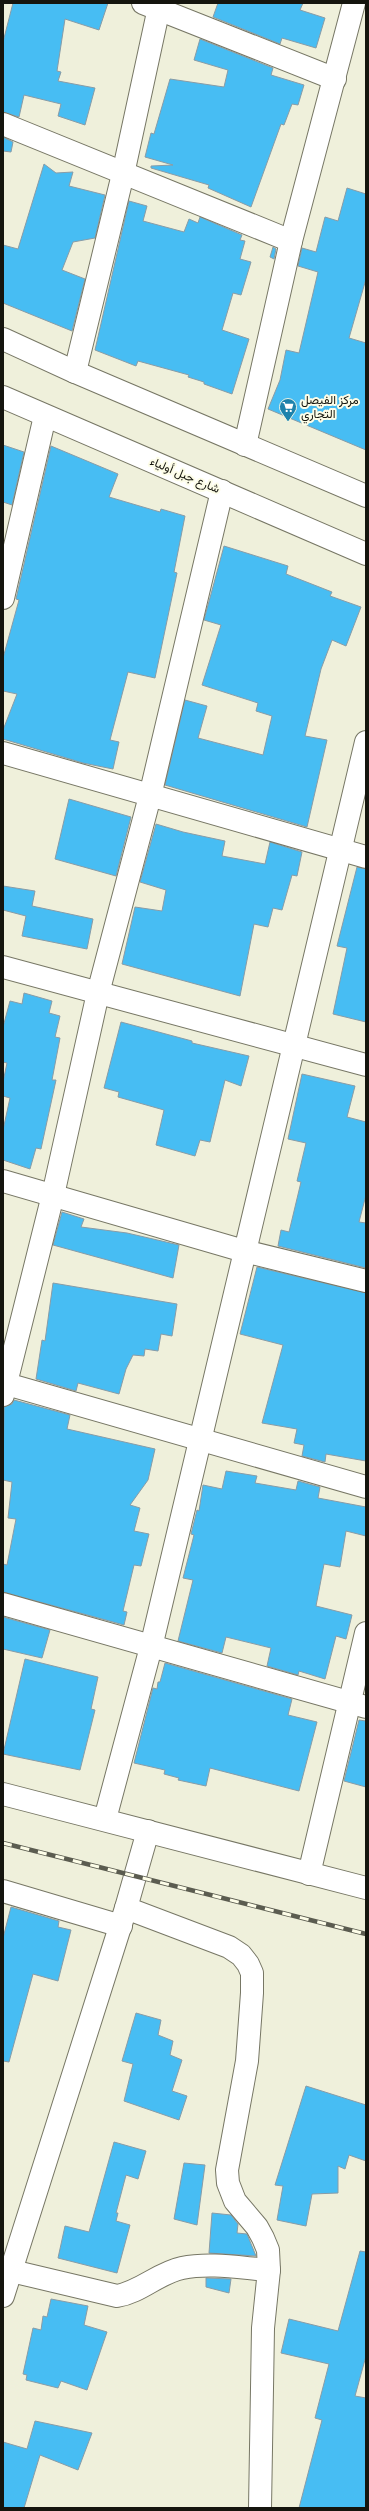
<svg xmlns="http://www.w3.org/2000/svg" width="369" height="2511" viewBox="0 0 369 2511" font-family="Figtree,Vazirmatn,sans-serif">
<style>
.building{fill:#47bdf3;stroke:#889ca7}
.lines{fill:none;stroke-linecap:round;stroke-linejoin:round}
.street-casing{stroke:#777765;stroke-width:24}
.secondary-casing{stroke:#777765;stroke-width:24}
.primary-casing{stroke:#777765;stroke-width:24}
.street{stroke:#fff;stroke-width:22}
.secondary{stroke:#fff;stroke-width:22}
.primary{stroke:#fff;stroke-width:22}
.rail-casing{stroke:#5b5c50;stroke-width:4.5}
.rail{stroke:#fdfde8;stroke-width:3;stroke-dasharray:9;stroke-linecap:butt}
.labels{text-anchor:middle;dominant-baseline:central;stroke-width:4;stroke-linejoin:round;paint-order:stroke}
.poi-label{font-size:12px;fill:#15150e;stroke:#fdfde8;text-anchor:start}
.street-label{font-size:12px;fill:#15150e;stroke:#fdfde8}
</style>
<rect width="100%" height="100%" fill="#eff0db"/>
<g class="building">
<path d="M13,3h95l-9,27 -34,-11 -8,52 4,1 -3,9 37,7 -10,37 -27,-9 3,-12 -37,-9 -5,22 -16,-5v-70z"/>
<path d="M218,3h85l-3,7 25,8 -9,30 -34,-10 -2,6 -67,-27z"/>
<path d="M200,39l73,29 -2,7 33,10 -6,20 -6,-1 -8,21 -3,-1 -30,83 -43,-19 1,-3 -58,-17v-2l22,-1 -28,-8 6,-24 3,1 16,-55 54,8 4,-17 -34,-10z"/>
<path d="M3,137l10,5 -2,10 -8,-1z"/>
<path d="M44,164l12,9 17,-1 -4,14 36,9 -10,43 -22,4 -11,28 23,9 -13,52 -69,-28v-58l15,4z"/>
<path d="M347,188l19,6v85l-17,59 17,5v107l-98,-41 12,-29 6,-30 13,3 19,-81 -20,-6 4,-18 14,4 9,-35 13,4z"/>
<path d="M129,201l18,5 -4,15 41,11 5,-13 9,4 2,-6 42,18 -2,5 5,1 -5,18 11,3 -10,33 -8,-2 -11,37 27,9 -17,55 -28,-10v-2l-16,-5 1,-2 -51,-14 -2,5 -41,-16z"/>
<path d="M273,247l3,2 -2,10 -4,-2z"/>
<path d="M3,445l21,7 -12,53 -9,-3z"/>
<path d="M51,446l67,28 -9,23 51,15 1,-3 24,7 -11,56 3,1 -22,105 -27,-6 -18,68 9,2 -6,27 -30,-6 -80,-24v-9l14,-36 -14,-3v-33l16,-58 -3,-1z"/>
<path d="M224,546l64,20 -2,8 46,18 -2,4 31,11 -15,39 -14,-6 -11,29 -16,67 22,4 -20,87 -142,-42 20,-85 22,6 -9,32 65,17 9,-39 -16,-5 2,-8 -56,-18 19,-60 -17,-5z"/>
<path d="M69,799l62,18 -15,59 -61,-17z"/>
<path d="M156,824l27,8 42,9 -3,15 43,8 5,-22 32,10 -5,24 -5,-1 -10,35 -9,-2 -5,19 -14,-3 -14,72 -118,-32 13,-57 27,4 4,-21 -26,-8z"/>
<path d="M357,867l9,2v153l-33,-8 14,-66 -10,-2z"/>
<path d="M3,886l32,5 -3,15 61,13 -6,30 -65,-13 4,-20 -23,-6z"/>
<path d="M24,993l28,8 -3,12 11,3 -5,21 5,1 -8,42h4l-15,69 -5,-1 -6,21 -27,-9v-30l7,-32 -7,-2v-14l4,-19 -4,-1v-35l7,-26 12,3z"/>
<path d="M121,1022l71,19v2l57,13 -8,30 -16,-6 -15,62 -10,-2 -5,16 -39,-11 8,-35 -46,-13 1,-5 -15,-4z"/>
<path d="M302,1074l53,12 -8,31 19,5v73l-7,27 7,1v45l-88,-22 3,-16 8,2 12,-50 -4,-1 9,-38 -18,-4z"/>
<path d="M62,1212l22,7 -3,8 46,6 52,12 -6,33 -120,-33z"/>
<path d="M257,1267l109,26v168l-40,-7 -1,8 -23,-6 2,-11 -10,-2 3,-14 -35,-6 21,-78 -43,-11z"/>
<path d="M53,1283l124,21 -5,32 -11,-2 -3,17 -13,-2 -1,7 -11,-1 -7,14 -7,25 -41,-11 -2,8 -40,-12 6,-39 3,1z"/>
<path d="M14,1400l56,15 -3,14 88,20 -7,31 -18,25 10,3 -6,23 15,3 -8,32 -7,-1 -11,46 4,1 -3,13 -121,-33v-28l4,1 9,-46 -8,-1 4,-36 -9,-2 1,-73 8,-3z"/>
<path d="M226,1471l31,5 -2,7 41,7 2,-9 22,6 -2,11 48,9v29l-20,-5 -6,36 -16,-3 -8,42 36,9 -6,24 -10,-3 -11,43 -26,-8 -1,4 -31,-9 4,-18 -45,-11 -4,16 -44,-12 15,-61 -10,-2 11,-43 -3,-1 6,-24 2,1 4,-26 19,4z"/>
<path d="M3,1617l47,13 -8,28 -39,-9z"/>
<path d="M25,1659l73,18 -7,32 4,1 -15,60 -77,-16z"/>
<path d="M165,1663l127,36 -4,16 29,7 -18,69 -89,-23 -4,18 -28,-6 1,-2 -15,-4 1,-4 -31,-7 19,-75 4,1 1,-7h2z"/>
<path d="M359,1720l7,1v66l-22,-6z"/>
<path d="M11,1907l48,14 -1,6 13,3 -13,51 -25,-7 -24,88 -6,-1v-123z"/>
<path d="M136,2013l25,7 -3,15 15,6 -3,14 12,5 -10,31 15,5 -8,24 -55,-19 9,-37 -11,-3z"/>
<path d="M306,2086l60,19v56l-17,-6 -4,14 -7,-3v27l-26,1 -6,32 -29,-6 6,-34 -8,-1z"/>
<path d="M114,2142l32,9 -8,28 -12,-4 -10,38h2l-2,8 14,4 -13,48 -59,-15 7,-32 24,6z"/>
<path d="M184,2163l21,2 -8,60 -23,-6z"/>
<path d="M212,2213l19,2 7,9 -1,9 10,1 9,22 -47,-3z"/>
<path d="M360,2251l6,1v104l-11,40 11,2v110h-67l23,-88 -7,-2 14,-54 -48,-11 8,-34 49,12z"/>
<path d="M206,2278l25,1 -2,14 -23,-6z"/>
<path d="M51,2299l37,7 -4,19 23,7 -20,58 -26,-9 -3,7 -32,-8 1,-5 -4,-1 10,-46 8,2 2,-14 4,1z"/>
<path d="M35,2421l57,12 -14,37 -38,-15 -16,53h-21v-66l24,7z"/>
</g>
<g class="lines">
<defs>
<g id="street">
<path d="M143,3l192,76"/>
<path d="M3,124l288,117"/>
<path d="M75,372l48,-198 37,-171"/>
<path d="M245,445l46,-204 63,-238"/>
<path d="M3,598l42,-182"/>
<path d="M3,753l363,104"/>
<path d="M3,967l363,98"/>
<path d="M3,1181l241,70 122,30"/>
<path d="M3,1383l363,104"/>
<path d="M3,1395l50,-200 45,-202 52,-197 72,-305"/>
<path d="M3,1604l363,103"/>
<path d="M105,1819l46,-172 215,-905"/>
<path d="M309,1874l57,-241"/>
<path d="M3,1891l118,35"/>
<path d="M126,1908l103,39 12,8 7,9 4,9v20l-5,68 -20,109 1,13 7,18 22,26 6,11 5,12 1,20 -6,58 -3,180"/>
<path d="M3,2269l114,27c24,-4 41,-23 65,-28 28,-6 59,0 87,2"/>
<path d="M3,2296l123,-388 22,-77"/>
</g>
<path id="secondary" d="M3,1794l363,94"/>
<g id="primary">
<path d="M3,339l72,33 291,124"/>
<path d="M3,397l363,157"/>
</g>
</defs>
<use href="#street" class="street-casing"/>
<use href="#secondary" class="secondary-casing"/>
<use href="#primary" class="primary-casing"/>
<use href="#street" class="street"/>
<use href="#secondary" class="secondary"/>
<use href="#primary" class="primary"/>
<defs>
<path id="rail" d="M3,1843l363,91"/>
</defs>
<use href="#rail" class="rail-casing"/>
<use href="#rail" class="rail"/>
</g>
<defs>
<symbol id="supermarket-pin" viewBox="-11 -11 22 30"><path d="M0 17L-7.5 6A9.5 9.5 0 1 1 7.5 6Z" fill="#1d82ac" stroke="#fdfde8"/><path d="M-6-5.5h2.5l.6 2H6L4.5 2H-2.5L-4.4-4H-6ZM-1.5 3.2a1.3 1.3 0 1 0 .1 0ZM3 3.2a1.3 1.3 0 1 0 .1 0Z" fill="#fff"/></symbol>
</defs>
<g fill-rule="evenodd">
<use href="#supermarket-pin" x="278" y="397" width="20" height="27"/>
</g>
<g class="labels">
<g class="poi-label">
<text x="301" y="400">مركز الفيصل<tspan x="301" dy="14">التجاري</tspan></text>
</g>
<g class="street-label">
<text transform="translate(185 475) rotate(23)">شارع جبل أولياء</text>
</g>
</g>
<rect width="369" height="2511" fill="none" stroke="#15150e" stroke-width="8"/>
</svg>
